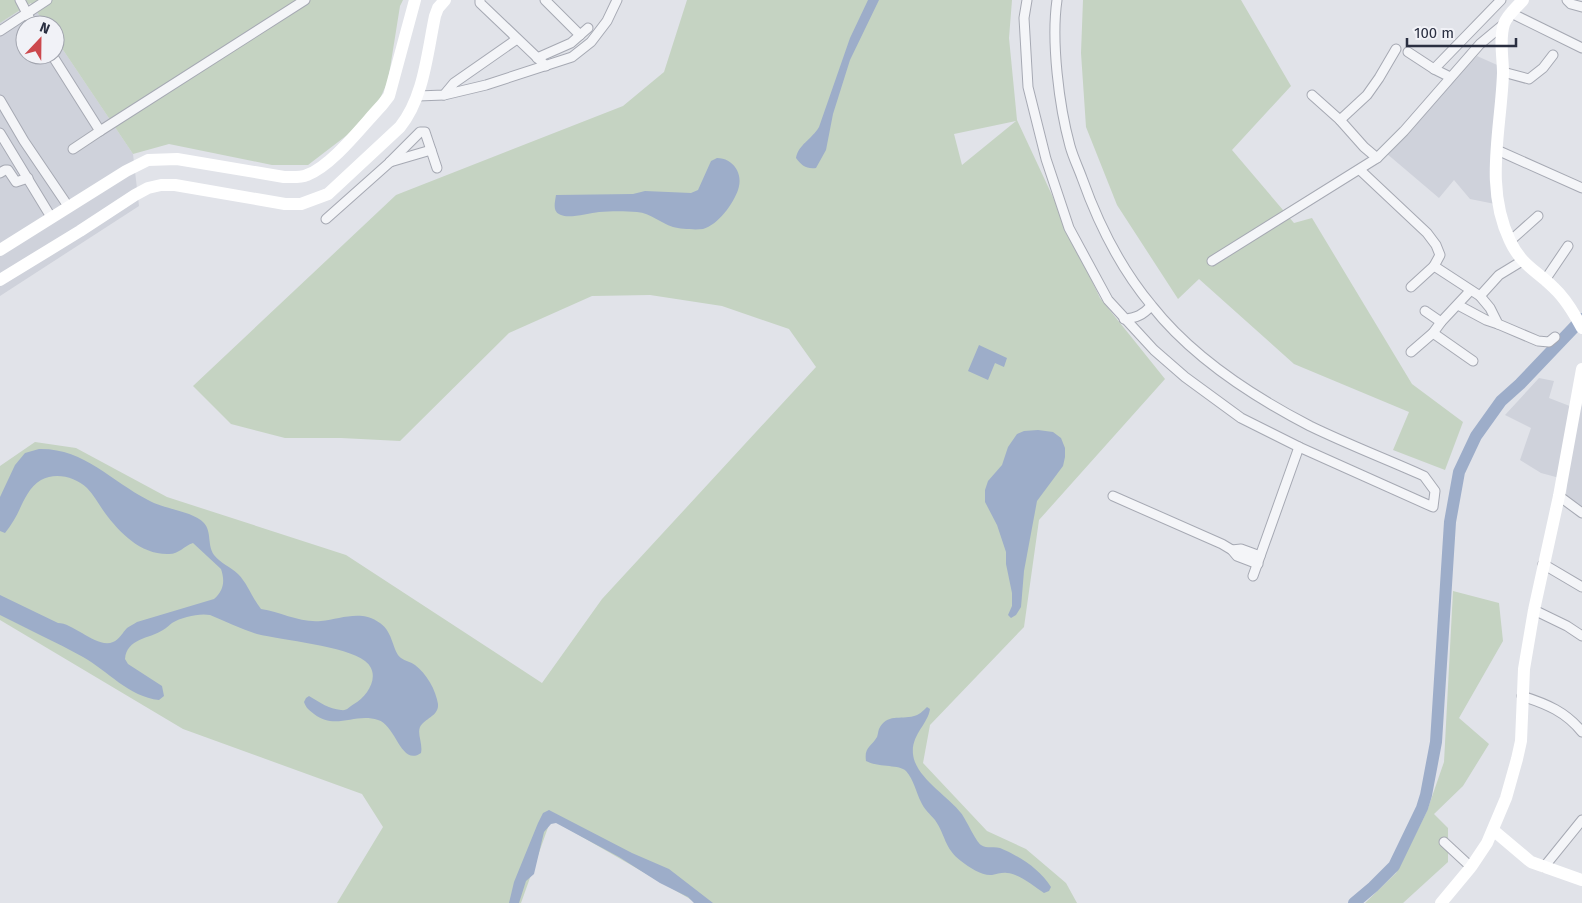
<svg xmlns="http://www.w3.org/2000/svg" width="1582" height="903" viewBox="0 0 1582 903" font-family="'Fira Sans',sans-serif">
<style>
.built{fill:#cfd2db}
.green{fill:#c5d3c2;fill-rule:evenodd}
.water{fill:#9dadc9}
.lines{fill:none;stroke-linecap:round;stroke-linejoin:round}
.river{stroke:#9dadc9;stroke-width:12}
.street-casing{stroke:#a6a9b3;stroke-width:11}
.street{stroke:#f4f5f8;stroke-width:9}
.secondary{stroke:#fff;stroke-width:12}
</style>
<rect width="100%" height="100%" fill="#e1e3e9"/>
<g class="built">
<path d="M32,3l14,22h-21v30h30v-17l78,116 6,52 -139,90v-273z"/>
<path d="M1477,56l27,12 -9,136 -25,-5 -16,-19 -15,18 -53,-45 45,-50z"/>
<path d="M1539,378l15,3 -5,17 31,12 2,-6v103l-16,-11 1,-16 -26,-7 -21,-13 11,-32 -26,-13z"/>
</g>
<g class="green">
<path d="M0,0h403l-3,6 -12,75 -16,35 -64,49h-36l-103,-21 -36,10 -78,-116v-13h-9l-15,-22 -31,20z"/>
<path d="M687,0h325l-3,38 8,82 83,178 65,81 -126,141 -15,107 -94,98 -7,38 64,68 39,18 40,34 11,20h-380l-146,-84 -30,84h-184l46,-76 -21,-33 -179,-65 -183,-109v-154l35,-24 41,6 91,49 179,58 196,128 60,-84 214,-232 -27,-38 -67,-23 -72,-11 -58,1 -83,37 -109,108 -59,-3h-56l-54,-14 -38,-38 203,-191 227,-89 41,-34zM1016,121l-54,44 -8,-31z"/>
<path d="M1083,0h158l50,86 -59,64 62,73 18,-5 100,166 51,38 -18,48 -52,-20 16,-38 -115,-48 -95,-85 -21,20 -61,-94 -31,-78 -5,-74z"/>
<path d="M1453,591l46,12 4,38 -44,77 30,26 -26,42 -29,28 14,14v34l-45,41h-38l31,-30 31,-62 17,-49z"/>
</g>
<g class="water">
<path d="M868,0h11l-29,60 -17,54 -7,36 -10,18c-10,1 -14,-2 -20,-10 2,-13 16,-19 23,-31l31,-89z"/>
<path d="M717,158c16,0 27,16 21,32 -5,14 -20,35 -35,39 -8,1 -22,0 -30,-2 -13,-4 -22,-14 -36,-15 -12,-1 -26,-1 -38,0 -10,1 -30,7 -38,3 -9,-3 -6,-13 -5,-20l77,-1 12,-3 46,2 7,-3 13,-29z"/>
<path d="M979,345l28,13 -3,9 -9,-4 -7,17 -20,-9z"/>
<path d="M1038,430l15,2 8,6 4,10v9l-2,9 -26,35 -13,70 -3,36 -5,8 -5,3 -3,-3 4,-9v-13l-6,-29v-12l-9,-27 -12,-23v-12l3,-9 14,-16 6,-18 9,-13 7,-3z"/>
<path d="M39,449c45,-1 72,32 109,51 15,9 45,11 56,23 8,9 3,22 10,32 6,8 17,12 24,19 10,10 14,24 23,35 20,3 39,14 60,12 20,-2 40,-12 59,2 14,10 12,28 21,35 4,3 10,4 14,7 11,8 21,25 23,39 1,12 -13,14 -18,23 -3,7 3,17 1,26 -20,14 -25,-28 -43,-33 -23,-8 -42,11 -64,-6 -5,-4 -8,-6 -10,-12l2,-4 3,-2c10,6 20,13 32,14 6,1 8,-3 13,-6 14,-8 28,-30 11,-43 -19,-15 -83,-21 -108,-27 -16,-5 -32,-13 -47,-19 -11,-2 -28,2 -38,8 -3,2 -5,5 -9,7 -14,9 -36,8 -38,29l3,5 34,22 2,10 -5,4c-30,-3 -51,-29 -76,-43 -27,-15 -56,-28 -83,-42v-20l58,28c16,0 39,26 55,19 6,-2 10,-10 14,-14 3,-2 7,-4 10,-6l77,-23c10,-9 11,-18 7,-30l-28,-26c-9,3 -14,11 -24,11 -28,1 -49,-21 -64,-41 -6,-8 -11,-18 -18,-25 -12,-11 -31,-16 -46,-8 -15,9 -19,27 -27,40 -3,5 -6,9 -9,13l-5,-2v-34l15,-32 10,-12z"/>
<path d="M927,707l3,2c-2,15 -19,26 -17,45 2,23 35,42 48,59 6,8 14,27 20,32 6,4 13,1 19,3 19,8 40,21 51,39l-2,4 -5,2c-11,-7 -24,-19 -37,-20 -4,-1 -10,1 -15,2 -10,1 -22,-7 -31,-14 -17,-13 -15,-25 -26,-41 -5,-6 -11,-11 -14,-18 -5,-10 -7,-22 -15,-31 -7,-7 -27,-3 -40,-10 -2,-14 5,-14 11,-24 1,-3 1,-5 2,-8 8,-16 21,-9 35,-13 5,-1 9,-5 13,-9z"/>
<path d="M549,810l83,43 37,16 44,34h-19l-6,-6 -28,-14 -41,-26 -63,-34 -5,1 -7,8 -10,42 -8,7 -7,22h-10l5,-21 24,-59 5,-10z"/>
</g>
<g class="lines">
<path class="river" d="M1354,903l19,-16 21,-21 28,-58 4,-13 10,-53 14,-220 9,-50 17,-36 25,-35 19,-17 62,-65"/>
<defs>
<g id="street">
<path d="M20,0l13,25"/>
<path d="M480,0v3l66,63"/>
<path d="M545,0l35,35"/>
<path d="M1027,0l-3,18 4,69 18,72 23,69 39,72 46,50 31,27 56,41 58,29 134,60 2,-16 -11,-15c-38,-17 -77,-32 -114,-50 -58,-30 -117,-68 -158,-120 -31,-37 -54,-83 -70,-128 -4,-11 -9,-21 -12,-32 -11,-40 -19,-105 -13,-146"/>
<path d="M1567,0l4,4 11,3"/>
<path d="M1511,13l71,35"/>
<path d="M0,31l47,-31"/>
<path d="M1408,52l26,17 16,8"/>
<path d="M52,55l48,76 205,-131"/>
<path d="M537,58l34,-15 17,-15"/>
<path d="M1434,69l67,-69"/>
<path d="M1503,72l26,7 14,-11 10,-13"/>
<path d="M444,95l10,-12 63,-44"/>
<path d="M1312,95l28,25 24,27 13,11"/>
<path d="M418,96l26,-1 42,-10 86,-28 19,-15 16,-21 10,-21"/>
<path d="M0,100l24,41 44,65"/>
<path d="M1340,120l27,-25 12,-17 17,-29"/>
<path d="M0,133l51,84"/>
<path d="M73,149l27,-18"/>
<path d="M1497,150l85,38"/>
<path d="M390,162l41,-12"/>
<path d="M1360,170l67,63 9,12 4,10 -6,11 -23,21"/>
<path d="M0,173l5,-3h3l8,12 12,-4"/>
<path d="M326,219l63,-56 31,-31h5l12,36"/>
<path d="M1510,241l28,-25"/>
<path d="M1212,261l165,-103 27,-27 76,-87 24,-20"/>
<path d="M1434,266l46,30 10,12 8,16 40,17 11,1 6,-5"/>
<path d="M1545,280l23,-34"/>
<path d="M1480,296l19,-21 23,-14"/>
<path d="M1458,305l28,15 12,4"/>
<path d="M1425,311l16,11"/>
<path d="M1124,319c12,-1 19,-4 27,-13"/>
<path d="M1433,333l40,28"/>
<path d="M1411,352l22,-19 8,-11 29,-31"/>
<path d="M1113,496l109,48 10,6 5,6 21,8"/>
<path d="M1559,496l23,17"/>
<path d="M1232,550l9,-1 19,7"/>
<path d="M1543,564l39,23"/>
<path d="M1253,576l46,-129"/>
<path d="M1534,610l33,16 15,10"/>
<path d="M1522,696c25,8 44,16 60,36"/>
<path d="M1444,842l27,25"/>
<path d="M1544,867l38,-47"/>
</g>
</defs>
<use href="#street" class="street-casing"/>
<use href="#street" class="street"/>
<g class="secondary">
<path d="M1523,0c-6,7 -16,15 -19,24 -5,15 -1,33 -1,49 -2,58 -19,113 7,168 12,25 26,29 44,47 12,11 20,25 28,40"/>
<path d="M0,250l126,-79 22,-11 29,-1 107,18c7,0 16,1 23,-2 25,-9 56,-50 75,-70l7,-9 26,-96"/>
<path d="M0,280l80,-49 55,-36 13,-7 13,-3h14l110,19h16l27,-10 72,-67c24,-30 27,-73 35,-111l3,-8 7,-8"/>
<path d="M1493,830l38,32 51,18"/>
<path d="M1441,903l30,-36 16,-24 19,-45 11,-39 4,-18 3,-72 10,-59 25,-114 23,-127"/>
</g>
</g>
<g transform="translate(40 40) rotate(22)"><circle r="24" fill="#f1f2f7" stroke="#a1a4ae"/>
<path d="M0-4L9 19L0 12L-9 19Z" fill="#cc484d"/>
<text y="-8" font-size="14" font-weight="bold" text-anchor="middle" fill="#2a2f41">N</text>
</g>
<path d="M1407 38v8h109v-8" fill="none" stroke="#2a2f41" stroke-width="2.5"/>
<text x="1414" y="38" font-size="15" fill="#2a2f41" stroke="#f1f2f7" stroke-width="4" paint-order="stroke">100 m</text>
</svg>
